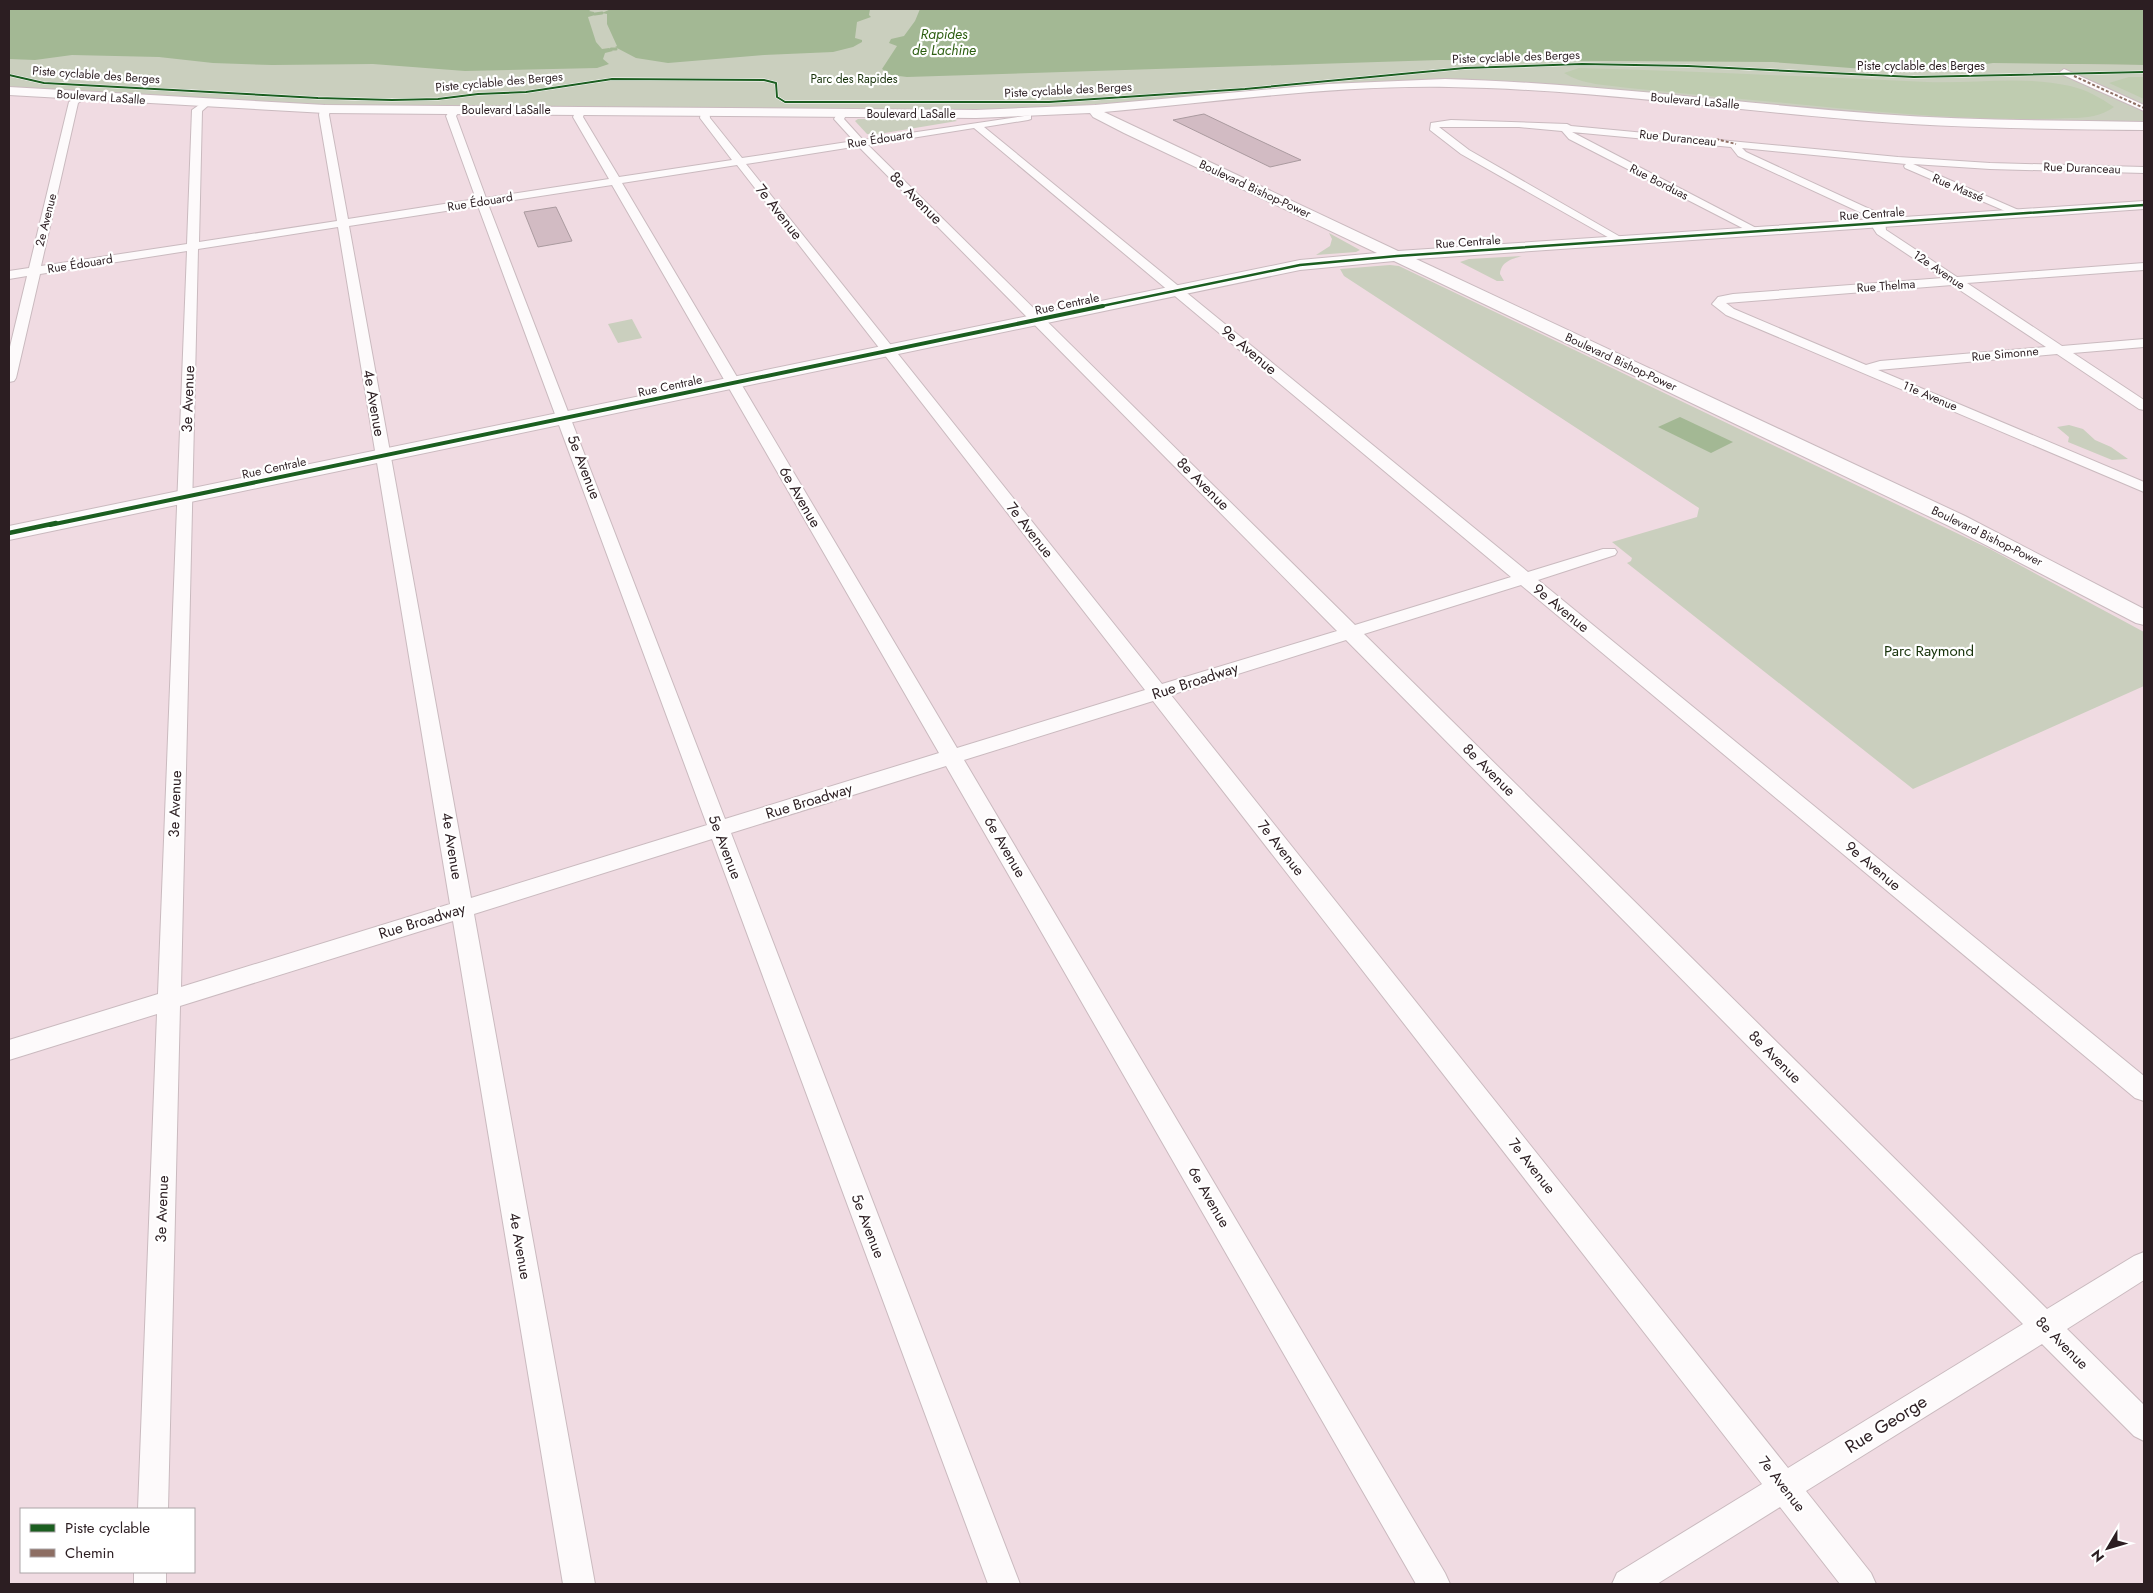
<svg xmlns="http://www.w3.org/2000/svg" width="2153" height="1593" viewBox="0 0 2153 1593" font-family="Jost,sans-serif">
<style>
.green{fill:#cacfbe}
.forest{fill:#bfccb0}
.water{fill:#a3b894}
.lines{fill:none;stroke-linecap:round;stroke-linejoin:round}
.stream{stroke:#a3b894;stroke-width:3}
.building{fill:#d2bbc3;stroke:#aa9a9f}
.street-casing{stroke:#cababf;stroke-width:2}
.secondary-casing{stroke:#cababf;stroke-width:2}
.street{fill:#fdfafb;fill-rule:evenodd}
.secondary{fill:#fdfafb;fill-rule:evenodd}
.quiet{stroke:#8d6e63;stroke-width:2;stroke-dasharray:3 2;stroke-linecap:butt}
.cycleway-far3-casing{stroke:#fff;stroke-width:3}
.cycleway-far2-casing{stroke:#fff;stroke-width:4.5}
.cycleway-far1-casing{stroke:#fff;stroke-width:6}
.cycleway-casing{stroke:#fff;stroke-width:7}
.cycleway-far3{stroke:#1b5e20;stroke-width:2}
.cycleway-far2{stroke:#1b5e20;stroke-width:2.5}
.cycleway-far1{stroke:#1b5e20;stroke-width:4}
.cycleway{stroke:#1b5e20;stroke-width:4.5}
.labels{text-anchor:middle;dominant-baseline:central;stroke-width:4.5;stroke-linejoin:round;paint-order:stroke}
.far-street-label{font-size:12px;fill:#2c1e22;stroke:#fff}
.far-park-label{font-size:12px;fill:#17320a;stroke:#fff}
.far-water-label{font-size:14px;font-style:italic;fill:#2d5e11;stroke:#fff}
.street-label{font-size:15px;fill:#2c1e22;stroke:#fff}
.park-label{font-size:15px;fill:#17320a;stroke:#fff}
.near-street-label{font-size:18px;fill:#2c1e22;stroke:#fff}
</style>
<rect width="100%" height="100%" fill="#f0dbe2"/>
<g class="green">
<path d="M9,9h2135l-80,55 80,1v58l-234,-6 -450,-36 -454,29 -674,-5 -323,-18z"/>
<path d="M858,119h95l4,2 -84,14 -6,-1 -12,-13z"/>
<path d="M1329,233l31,17 -4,2 -40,3 14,-9 2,-7z"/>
<path d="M1522,256c-11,3 -21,6 -22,18l4,7h-7l-37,-19 9,-3z"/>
<path d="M1390,265l9,1 591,283 154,83v54l-231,103 -286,-226 4,-2 1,-3 -20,-16 85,-25 2,-9 -355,-232 -4,-7z"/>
<path d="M632,319l10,19 -24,5 -10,-19z"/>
<path d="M2069,425l14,4 12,11 16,7 17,12 -16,1 -44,-18 1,-5 -12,-10z"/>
</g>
<g class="forest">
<path d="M1579,68c116,3 232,9 348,14 47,2 96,-7 143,4 15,3 31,12 44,21 -12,9 -28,11 -43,11 -118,5 -235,-11 -351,-21 -30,-3 -60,-6 -91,-9 -22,-3 -46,-3 -65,-15z"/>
<path d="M2129,77h15v22l-35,-16z"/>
</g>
<g class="water">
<path d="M9,9h583l-3,2 5,1 1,3 -7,2 8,25 6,7 7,-1 4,3 -8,2 -2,6 6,5 -12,4 -132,3 -92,-7 -101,1 -59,-2 -54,-6 -87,-2 -37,5 -26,-1z"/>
<path d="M611,9h259l-1,6 2,2 -14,5 -2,16 7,2v2l-9,5 -20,5 -69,3 -96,8 -32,-5 -21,-11 2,-1 -10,-22v-10l-5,-1z"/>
<path d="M920,9h1224v56l-151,-2 -57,8 -72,-2 -91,-7 -334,-2 -532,17 -16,-2 -9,-6 15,-23 -8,-3 2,-4 13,-3 11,-15z"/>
<path d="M1680,417l53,25 -22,11 -53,-26z"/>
</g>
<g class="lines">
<g class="stream">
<path d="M595,14l7,-1"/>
<path d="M611,49h5"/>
</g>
</g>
<g class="building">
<path d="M1204,114l46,22 51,24 -31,7 -97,-47z"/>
<path d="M556,207l16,34 -34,6 -14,-35z"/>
</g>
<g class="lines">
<defs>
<g id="street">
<path d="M2064,69l80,36v6l-83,-37 -1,-2z"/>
<path d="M84,93l5,3 -11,7 -37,163 146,-22 5,-134 14,-10 5,3 -9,8 -3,131 138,-21 -18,-106 1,-6 5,-3 5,3 -1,6 19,104 128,-20 -30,-83 6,-8 3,-1 5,3 -4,6 30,82 123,-19 -36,-62 4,-8 3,-1 5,3 -2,6 36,60 113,-17 -32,-42 1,-6 5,-3 3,1 1,8 32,40 112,-17 -20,-22 5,-8 3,-1 5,3 -3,6 19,21 168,-25v4l-3,1 -44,7 544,445 75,-23h12l2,3 -2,3 -77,25 606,496v25l-9,-3 -614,-513 -157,49 683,675 87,-53 10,-4v28l-77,49 77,76v36l-10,-5 -92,-92 -236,147 65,82 5,11h-36l-60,-77 -123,77h-45l5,-11 145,-89 -609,-783 -189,59 481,813 5,11h-34l-470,-818 -215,67 289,751h-32l-276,-745 -238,75 121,670h-32l-110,-663 -273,85 -12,503h-30l19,-495 -148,46v-20l149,-46 29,-743 -147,23 -24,104 -2,3 -5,1v-31l18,-75 -18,3v-8l20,-3 40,-166zM974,128l537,449 -156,48 -487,-480zM859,146l1,2 477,483 -175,53 -416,-520zM737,165l408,525 -188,58 -335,-565zM612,185l327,568 -214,66 -237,-615zM478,206l229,619 -236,73 -122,-672zM338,227l112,677 -269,83 17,-738zM1346,640l677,684 -235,144 -617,-773z"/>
<path d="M1451,120l116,4 4,2 327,31 92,6 154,4v6l-154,-4 -77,-5 110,48 2,2 -2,2 -4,1 -114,-49 -1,-2 2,-2 -164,-16 4,4 130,60 9,9 1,9 71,47 187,-14v7l-177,13 95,63 82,-7v8l-71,6 71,47v10l-5,-1 -82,-55 -179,16 266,112v10l-418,-177 -14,-11 6,-7 15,-3 210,-16 -66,-44 -4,-6v-6l-5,-6 -130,-60 -7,-9 -159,-15 188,98 2,2 -2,2 -4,1 -187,-96 -7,-8 -43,-4h-80l30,23 155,89 2,2 -6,3 -159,-90 -31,-24 1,-7zM1952,285l94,62 -166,14 -14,4 -132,-56 -8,-6z"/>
<rect x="134" y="1572" width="32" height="12"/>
</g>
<path id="secondary" d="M1445,79c146,4 289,24 434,35 88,7 177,6 265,8v8c-100,-1 -199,-2 -299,-11 -132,-11 -263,-30 -396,-32 -116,-2 -231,15 -345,25l294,139 746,-50v8l-728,50 549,257 179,93v16l-8,-2 -187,-97 -555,-265 -94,9 -1291,270v-14l1291,-266 77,-7 -253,-120 -31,-16 -3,-4 -114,5 -651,-5 -316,-18v-8l316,18 651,5 119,-5 233,-21z"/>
</defs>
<use href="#street" class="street-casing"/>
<use href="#secondary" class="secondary-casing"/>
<use href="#street" class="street"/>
<use href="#secondary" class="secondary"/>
<g class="quiet">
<path d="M2074,76l70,32"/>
<path d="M1716,139l20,5"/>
</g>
<defs>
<path id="cycleway-far3" d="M9,75l35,8 274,15 74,2 46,-1 40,-5 48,-2 86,-13 152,1 12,3 1,14 8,5h264l196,-13 220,-21 117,-4 106,2 226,11 230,-5"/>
<path id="cycleway-far2" d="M1097,307l203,-42 97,-9 747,-51"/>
<path id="cycleway-far1" d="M50,525l1053,-219"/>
<path id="cycleway" d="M9,533l47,-10"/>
</defs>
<use href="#cycleway-far3" class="cycleway-far3-casing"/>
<use href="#cycleway-far2" class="cycleway-far2-casing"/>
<use href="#cycleway-far1" class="cycleway-far1-casing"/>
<use href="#cycleway" class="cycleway-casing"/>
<use href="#cycleway-far3" class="cycleway-far3"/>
<use href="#cycleway-far2" class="cycleway-far2"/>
<use href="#cycleway-far1" class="cycleway-far1"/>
<use href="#cycleway" class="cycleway"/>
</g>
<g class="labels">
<g class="far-street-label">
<text transform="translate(1516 57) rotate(-2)">Piste cyclable des Berges</text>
<text x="1921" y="66">Piste cyclable des Berges</text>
<text transform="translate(96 75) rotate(4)">Piste cyclable des Berges</text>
<text transform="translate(499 82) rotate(-5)">Piste cyclable des Berges</text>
<text transform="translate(1068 90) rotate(-3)">Piste cyclable des Berges</text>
<text transform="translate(101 97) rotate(4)">Boulevard LaSalle</text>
<text transform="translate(1695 101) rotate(5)">Boulevard LaSalle</text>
<text x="506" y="110">Boulevard LaSalle</text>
<text x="911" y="114">Boulevard LaSalle</text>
<text transform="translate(1678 138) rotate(6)">Rue Duranceau</text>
<text transform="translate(880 139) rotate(-9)">Rue Édouard</text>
<text transform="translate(2082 168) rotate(2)">Rue Duranceau</text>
<text transform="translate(1659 182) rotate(27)">Rue Borduas</text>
<text transform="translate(1958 188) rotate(23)">Rue Massé</text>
<text transform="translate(1255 189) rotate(25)">Boulevard Bishop-Power</text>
<text transform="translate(480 202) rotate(-9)">Rue Édouard</text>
<text transform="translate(1872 214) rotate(-4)">Rue Centrale</text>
<text transform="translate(46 220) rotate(-76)">2e Avenue</text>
<text transform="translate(1468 242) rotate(-4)">Rue Centrale</text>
<text transform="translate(80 264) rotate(-9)">Rue Édouard</text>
<text transform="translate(1939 270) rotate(34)">12e Avenue</text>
<text transform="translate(1886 286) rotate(-4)">Rue Thelma</text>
<text transform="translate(1067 304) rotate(-12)">Rue Centrale</text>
<text transform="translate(2005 354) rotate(-5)">Rue Simonne</text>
<text transform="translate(1621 362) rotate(25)">Boulevard Bishop-Power</text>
<text transform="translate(670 386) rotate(-12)">Rue Centrale</text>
<text transform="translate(1930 396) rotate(23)">11e Avenue</text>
<text transform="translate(274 468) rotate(-12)">Rue Centrale</text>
<text transform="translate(1987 536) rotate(26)">Boulevard Bishop-Power</text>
</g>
<g class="far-park-label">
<text x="854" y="79">Parc des Rapides</text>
</g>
<g class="far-water-label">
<text x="944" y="34">Rapides<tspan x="944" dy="16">de Lachine</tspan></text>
</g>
<g class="street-label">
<text transform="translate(916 198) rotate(45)">8e Avenue</text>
<text transform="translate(779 212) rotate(52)">7e Avenue</text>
<text transform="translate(1249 350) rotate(40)">9e Avenue</text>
<text transform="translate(188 399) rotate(-88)">3e Avenue</text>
<text transform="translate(374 403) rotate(80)">4e Avenue</text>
<text transform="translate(584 467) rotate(69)">5e Avenue</text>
<text transform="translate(1203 484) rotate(45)">8e Avenue</text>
<text transform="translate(800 497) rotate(60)">6e Avenue</text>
<text transform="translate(1030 530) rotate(52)">7e Avenue</text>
<text transform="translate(1561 608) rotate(39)">9e Avenue</text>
<text transform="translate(1195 681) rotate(-18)">Rue Broadway</text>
<text transform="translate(1489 770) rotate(45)">8e Avenue</text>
<text transform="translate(809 801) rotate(-17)">Rue Broadway</text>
<text transform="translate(175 804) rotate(-88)">3e Avenue</text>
<text transform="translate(452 846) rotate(81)">4e Avenue</text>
<text transform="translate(725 847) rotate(69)">5e Avenue</text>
<text transform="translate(1005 847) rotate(60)">6e Avenue</text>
<text transform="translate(1281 848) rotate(52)">7e Avenue</text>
<text transform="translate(1873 866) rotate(40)">9e Avenue</text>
<text transform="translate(422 921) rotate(-17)">Rue Broadway</text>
<text transform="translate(1775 1057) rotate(45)">8e Avenue</text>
<text transform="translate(1532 1166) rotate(52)">7e Avenue</text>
<text transform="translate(1209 1197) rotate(60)">6e Avenue</text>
<text transform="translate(162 1209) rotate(-88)">3e Avenue</text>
<text transform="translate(868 1226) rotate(69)">5e Avenue</text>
<text transform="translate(520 1246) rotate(80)">4e Avenue</text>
<text transform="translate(2062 1343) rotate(45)">8e Avenue</text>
<text transform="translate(1782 1484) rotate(52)">7e Avenue</text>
</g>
<g class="park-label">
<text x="1929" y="651">Parc Raymond</text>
</g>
<g class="near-street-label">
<text transform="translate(1886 1424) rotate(-32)">Rue George</text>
</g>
</g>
<rect width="2153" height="1593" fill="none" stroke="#2c1e22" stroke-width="20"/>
<rect x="20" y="1508" width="175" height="65" fill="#ffffff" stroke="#aba5a7"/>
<rect x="30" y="1524" width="25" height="8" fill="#1b5e20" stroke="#aba5a7"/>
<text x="65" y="1533" font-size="15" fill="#2c1e22">Piste cyclable</text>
<rect x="30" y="1549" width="25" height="8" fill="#8d6e63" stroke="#aba5a7"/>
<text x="65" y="1558" font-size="15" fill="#2c1e22">Chemin</text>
<g transform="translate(2108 1548) rotate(232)" stroke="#ffffff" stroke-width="4" paint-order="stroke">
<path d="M0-4L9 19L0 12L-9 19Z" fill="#2c1e22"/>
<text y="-8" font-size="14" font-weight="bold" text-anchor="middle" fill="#2c1e22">N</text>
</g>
</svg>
